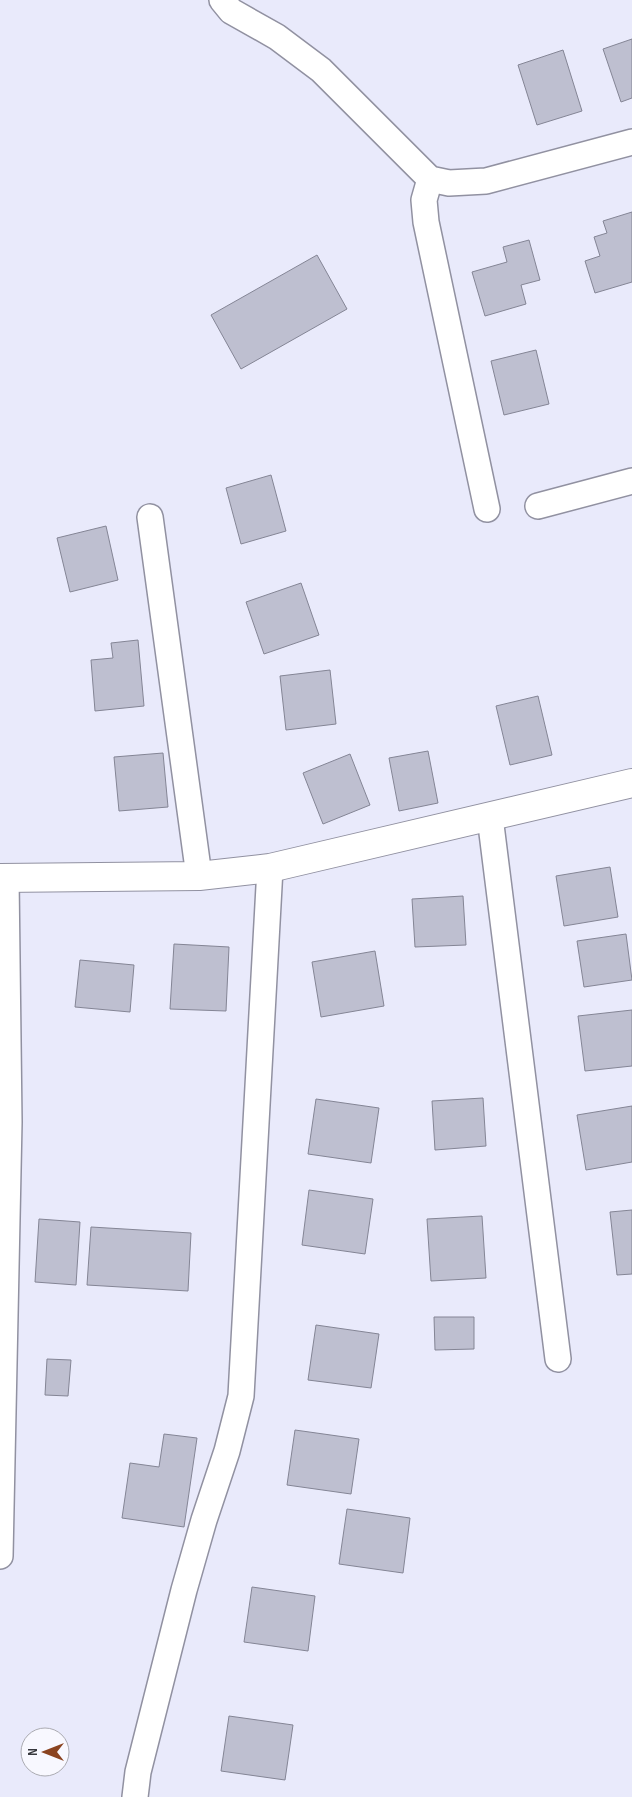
<svg xmlns="http://www.w3.org/2000/svg" width="632" height="1797" viewBox="0 0 632 1797" font-family="'Sofia Sans Condensed',sans-serif">
<style>
.building{fill:#bebfd0;stroke:#848595}
.lines{fill:none;stroke-linecap:round;stroke-linejoin:round}
.minor-casing{stroke:#9191a1;stroke-width:28}
.tertiary-casing{stroke:#9191a1;stroke-width:30}
.minor{stroke:#fff;stroke-width:25}
.tertiary{stroke:#fff;stroke-width:28}
</style>
<rect width="100%" height="100%" fill="#e9eafb"/>
<g class="building">
<path d="M632,39v59l-11,4 -18,-53z"/>
<path d="M563,50l19,61 -45,14 -19,-60z"/>
<path d="M632,212v70l-37,11 -10,-32 15,-5 -6,-19 13,-4 -4,-12z"/>
<path d="M529,240l11,40 -19,5 5,19 -41,12 -13,-44 35,-10 -4,-15z"/>
<path d="M317,255l30,54 -106,60 -30,-54z"/>
<path d="M536,350l13,54 -45,11 -13,-54z"/>
<path d="M271,475l15,56 -45,13 -15,-56z"/>
<path d="M106,526l12,54 -48,12 -13,-54z"/>
<path d="M301,583l18,52 -55,19 -18,-52z"/>
<path d="M138,640l6,66 -49,5 -4,-51 22,-2 -2,-15z"/>
<path d="M330,670l6,54 -50,6 -6,-54z"/>
<path d="M538,696l14,59 -42,10 -14,-59z"/>
<path d="M428,751l10,52 -39,8 -10,-53z"/>
<path d="M163,753l5,54 -49,4 -5,-54z"/>
<path d="M350,754l20,51 -47,19 -20,-51z"/>
<path d="M610,867l8,50 -54,9 -8,-50z"/>
<path d="M463,896l3,49 -51,2 -3,-48z"/>
<path d="M626,934l6,46 -48,7 -7,-46z"/>
<path d="M174,944l55,3 -3,64 -56,-2z"/>
<path d="M375,951l9,55 -63,11 -9,-55z"/>
<path d="M80,960l54,5 -4,47 -55,-5z"/>
<path d="M632,1010v56l-47,5 -7,-55z"/>
<path d="M483,1098l3,48 -51,4 -3,-49z"/>
<path d="M316,1099l63,9 -8,55 -63,-9z"/>
<path d="M632,1106v56l-46,8 -9,-55z"/>
<path d="M309,1190l64,9 -8,55 -63,-9z"/>
<path d="M632,1210v64l-15,1 -7,-63z"/>
<path d="M482,1216l4,62 -55,3 -4,-62z"/>
<path d="M39,1219l41,3 -4,63 -41,-3z"/>
<path d="M91,1227l100,6 -3,58 -101,-6z"/>
<path d="M434,1317h40v32l-39,1z"/>
<path d="M316,1325l63,9 -8,54 -63,-8z"/>
<path d="M47,1359l24,1 -3,36 -23,-1z"/>
<path d="M295,1430l64,9 -8,55 -64,-9z"/>
<path d="M164,1434l33,4 -13,89 -62,-9 8,-55 29,4z"/>
<path d="M347,1509l63,9 -7,55 -64,-9z"/>
<path d="M252,1587l63,9 -7,55 -64,-9z"/>
<path d="M229,1716l64,9 -8,55 -64,-9z"/>
</g>
<g class="lines">
<defs>
<g id="minor">
<path d="M222,0l9,11 46,26 44,33 109,109 19,4 37,-2 146,-39"/>
<path d="M430,179l-6,21 2,22 61,287"/>
<path d="M538,506l94,-25"/>
<path d="M150,517l49,359"/>
<path d="M490,817l68,542"/>
<path d="M0,1556l9,-434 -3,-244"/>
<path d="M135,1797l3,-25 46,-182 20,-70 23,-69 14,-55 29,-528"/>
</g>
<path id="tertiary" d="M0,878l199,-2 71,-8 362,-85"/>
</defs>
<use href="#minor" class="minor-casing"/>
<use href="#tertiary" class="tertiary-casing"/>
<use href="#minor" class="minor"/>
<use href="#tertiary" class="tertiary"/>
</g>
<g transform="translate(45 1752) rotate(270)"><circle r="24" fill="#f8f8ff" stroke="#ababb2"/>
<path d="M0-4L9 19L0 12L-9 19Z" fill="#8a4320"/>
<text y="-8" font-size="14" font-weight="bold" text-anchor="middle" fill="#37383e">N</text>
</g>
</svg>
